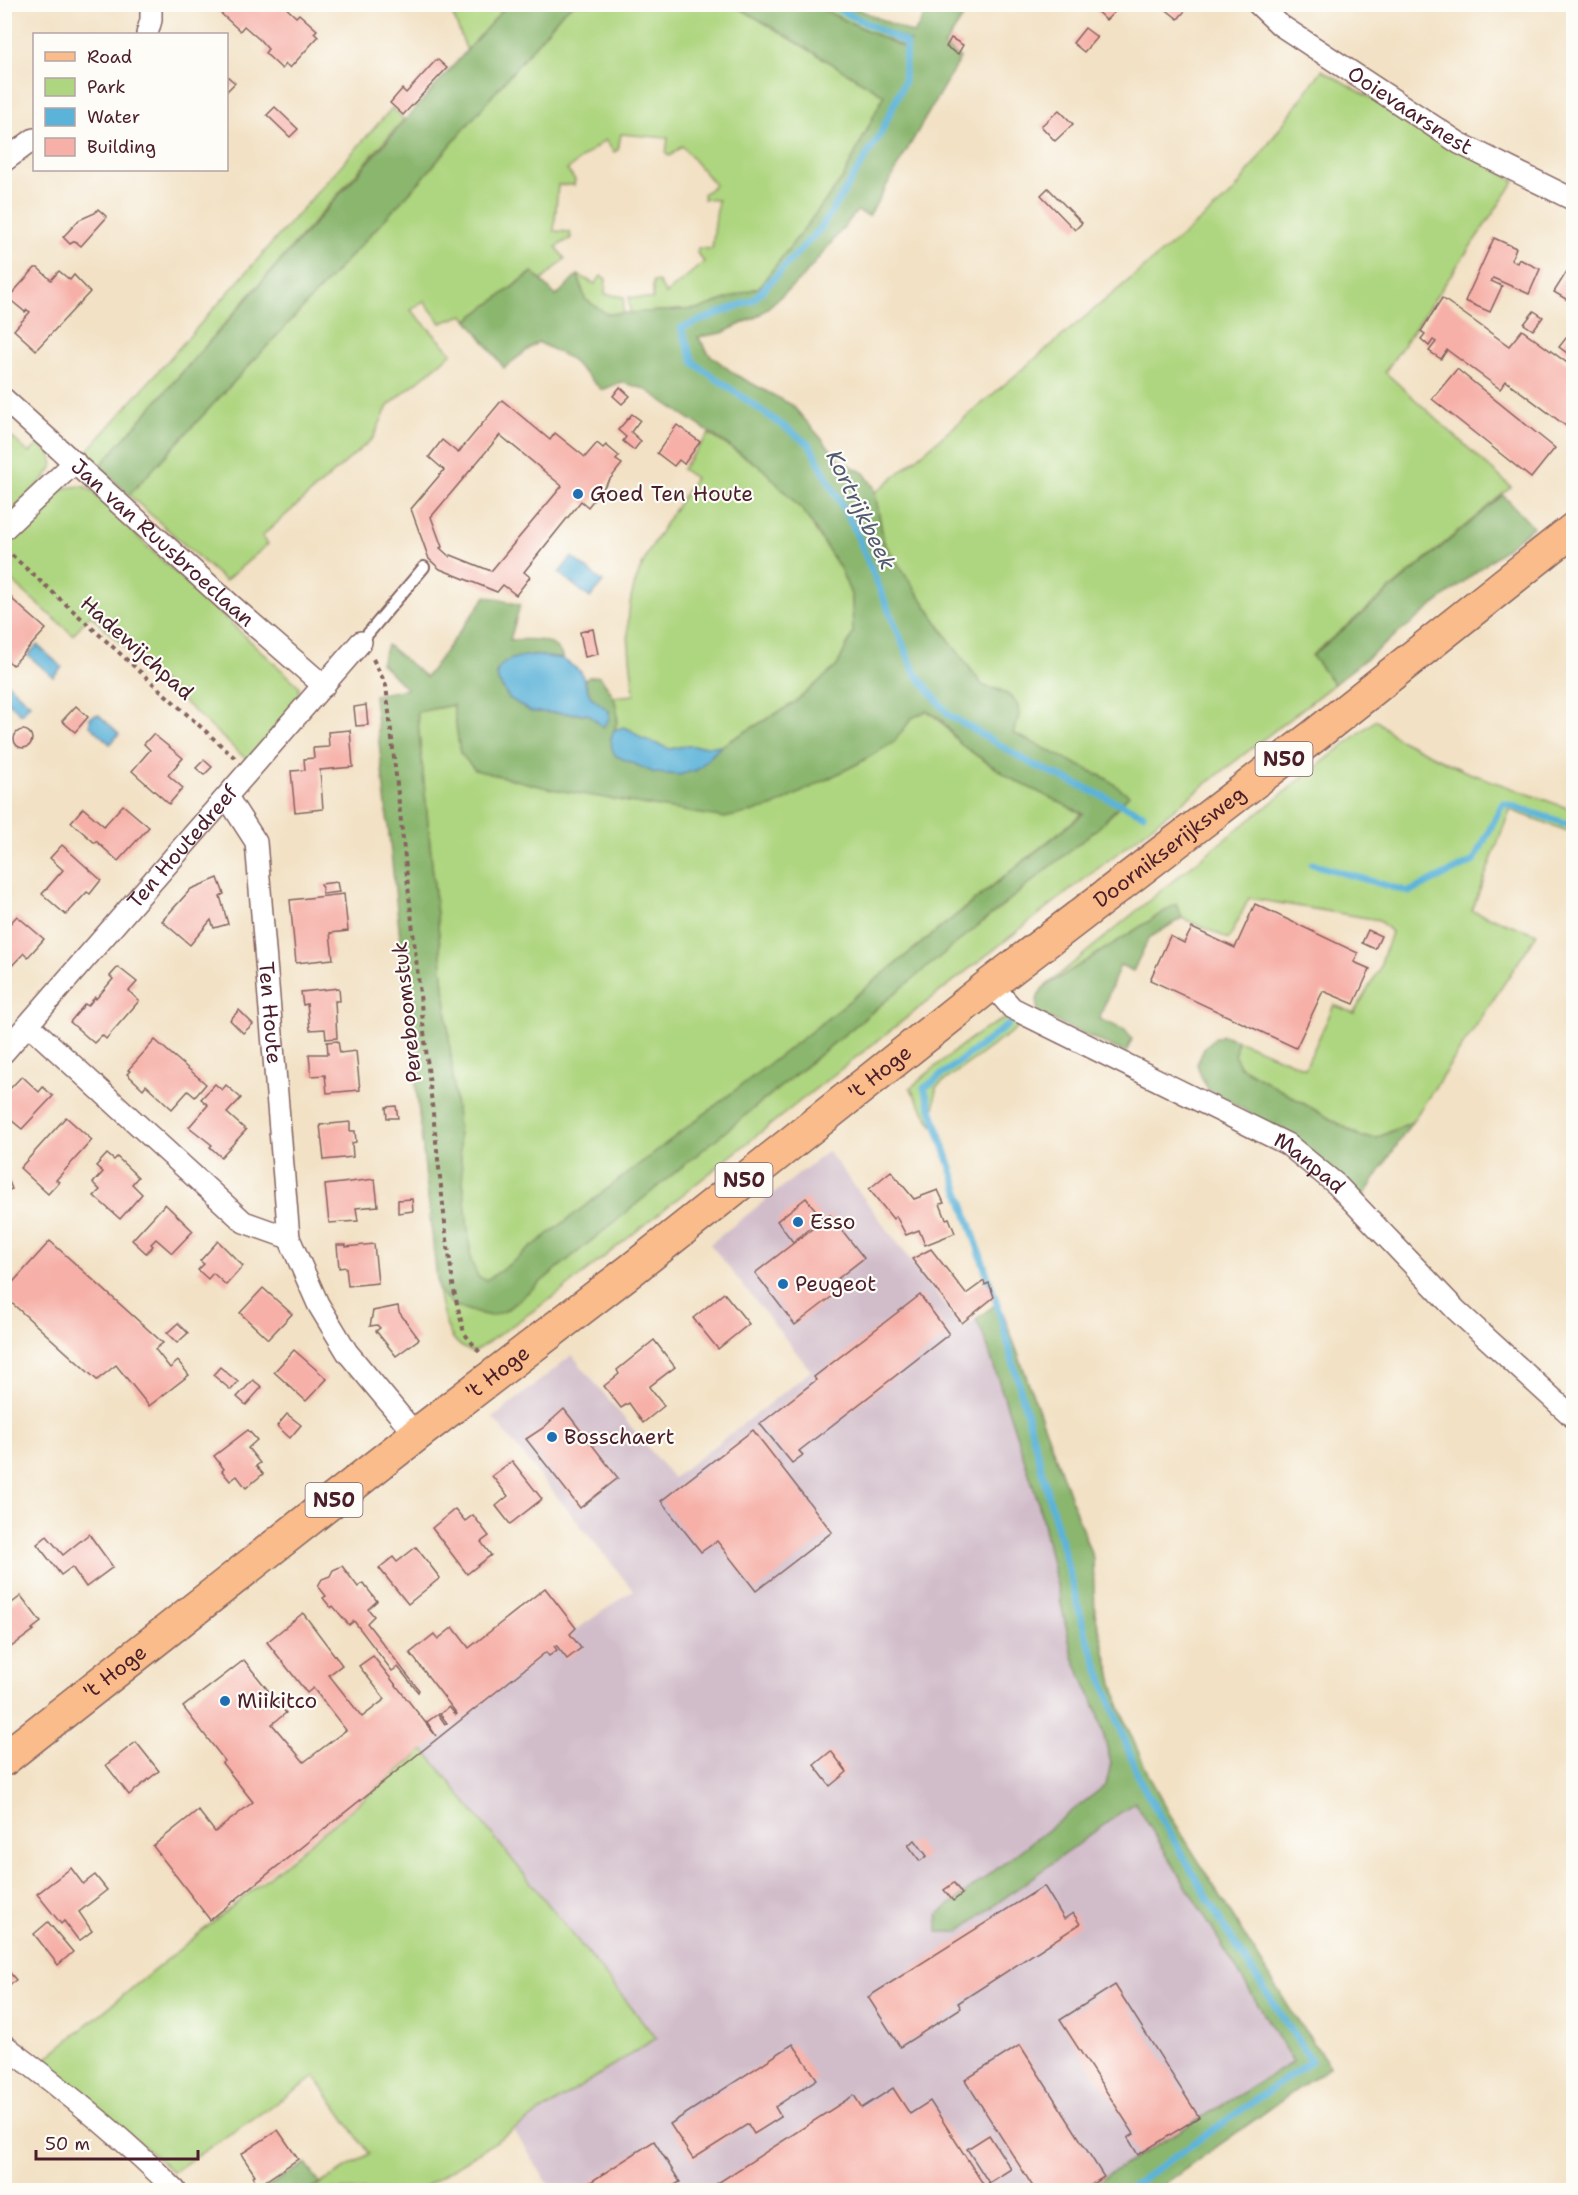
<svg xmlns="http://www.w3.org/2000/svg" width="1578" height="2195" viewBox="0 0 1578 2195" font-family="'Shantell Sans',sans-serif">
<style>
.industrial{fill:#d1bdca}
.green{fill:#aed57f;stroke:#7c7a55;stroke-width:1.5}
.forest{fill:#8ab66e;stroke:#6a6a4c;stroke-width:1.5;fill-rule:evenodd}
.water{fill:#5bb3d9;stroke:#526982;stroke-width:1.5}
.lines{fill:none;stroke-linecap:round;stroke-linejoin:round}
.stream{stroke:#5bb3d9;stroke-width:7}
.building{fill:#f6b0a8;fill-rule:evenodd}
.lane-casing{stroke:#856361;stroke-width:14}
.street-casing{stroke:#856361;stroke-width:24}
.primary-casing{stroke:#856361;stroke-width:36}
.path{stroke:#856361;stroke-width:4;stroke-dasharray:4.5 4.5;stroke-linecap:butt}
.lane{stroke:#fff;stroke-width:10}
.street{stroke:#fff;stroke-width:21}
.primary{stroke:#f9bc8a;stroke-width:33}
.poi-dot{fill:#1f6fb2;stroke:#fdfcf7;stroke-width:2}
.labels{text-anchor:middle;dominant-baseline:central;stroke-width:4.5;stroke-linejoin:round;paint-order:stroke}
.shield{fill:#fdfcf7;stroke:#806168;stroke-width:1.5}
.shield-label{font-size:20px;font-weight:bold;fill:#4a1f2b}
.street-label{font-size:21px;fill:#4a1f2b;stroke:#fdfcf7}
.poi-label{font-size:21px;fill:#4a1f2b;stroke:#fdfcf7;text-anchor:start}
.water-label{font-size:22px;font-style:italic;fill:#515a71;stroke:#fdfcf7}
</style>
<rect width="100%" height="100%" fill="#fdfcf7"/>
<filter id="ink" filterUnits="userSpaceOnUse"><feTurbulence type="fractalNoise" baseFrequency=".0167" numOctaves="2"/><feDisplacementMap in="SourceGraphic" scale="12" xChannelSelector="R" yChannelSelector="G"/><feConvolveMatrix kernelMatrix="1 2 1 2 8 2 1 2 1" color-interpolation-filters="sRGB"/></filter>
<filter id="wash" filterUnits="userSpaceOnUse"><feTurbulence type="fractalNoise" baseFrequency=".008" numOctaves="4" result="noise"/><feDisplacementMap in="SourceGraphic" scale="24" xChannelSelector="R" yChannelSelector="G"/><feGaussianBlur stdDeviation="1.35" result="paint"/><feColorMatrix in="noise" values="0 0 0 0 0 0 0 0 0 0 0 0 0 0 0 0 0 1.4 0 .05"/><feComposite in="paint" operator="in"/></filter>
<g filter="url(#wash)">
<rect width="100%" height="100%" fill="#f2e1c4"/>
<path class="industrial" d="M828,1151l134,177 14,-9 9,20 53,162 35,156 24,53 14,53 -5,22 -168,129 20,18 177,-130 158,260 -210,128h-531l-38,-60 142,-92 -232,-288 122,-98 11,-2 -1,-5 11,14 14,-11 -11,-14 63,-44 -140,-172 79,-63 101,123 138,-107 -101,-127z"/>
<g class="green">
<path d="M449,5h58l-40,46z"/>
<path d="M573,5h153l17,5 141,85 -41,83 -84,110 -60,21 -69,4 -1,-16 24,2v-17l5,-1 8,13 38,-32 -7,-9 1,-5 14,1 6,-49 -14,-1 -1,-5 12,-9 -33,-39 -12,10 -4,-2 2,-16 -47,-4 -3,16 -4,2 -9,-12 -38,30 8,10 -1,5h-16l-4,46 16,1 1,6 -15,9 9,12 -24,22 -9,-9 -64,48 -5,-5 -22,8 -17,-22 -13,9 41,43 -64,53 -15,32 -111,98 6,8 -43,37 -96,-86 293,-316 141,-167z"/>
<path d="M813,5h17l81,36 -4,8z"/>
<path d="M1322,70l193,111 -130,191 126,115 -199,168 22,29 -539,421 -236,188 -85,59c-28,-6 -31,-38 -36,-62l15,15 24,8 14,3 14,-5 594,-484 17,-17 -9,-31 -95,-46 7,-18 -18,-25 -18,-4 -32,-43 -67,-100 -9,-50 358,-300z"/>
<path d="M392,108l12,11 -305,348 -16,-11z"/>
<path d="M578,275l17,9 6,-8 5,3 -1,15 19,3 -1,16 -16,1 -22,-15z"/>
<path d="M5,431l24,22 10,-9 11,9c1,4 4,10 2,14 -2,10 -38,41 -47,50z"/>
<path d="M709,434l53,34 42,44 36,56 12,29 1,36 -16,33 -43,37 -73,43h-37l-14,3 -29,-11 -14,-10 -13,2 4,-10 -6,-23 22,-2c-2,-28 -8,-55 -5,-84 5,-49 41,-92 66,-133l-13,-9z"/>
<path d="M83,486l8,4 59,59 149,137v13l-52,61 -157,-145 -17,20 -68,-60v-32l54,-53 12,-3z"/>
<path d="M454,705l6,48 357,31 42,-21 35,-21 18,-24 14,-7c21,11 21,22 36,34 37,29 79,48 121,68l-275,221 -306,236 -15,10 -9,-2 -7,-17 -54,-549z"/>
<path d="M1376,720l21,18 67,33 109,39v23l-63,-23 -38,101 65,23 -125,188 -36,16 -14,-1 -123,-71 -4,-11 2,-15 68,28 29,-63 20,8 25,-43 12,-38 -12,-12 -130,-22 -20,41 -47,-21 -6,-14 -133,84 143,-118z"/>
<path d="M1011,1017l13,6 -88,64 -3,39 -23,-38c28,-22 67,-61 101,-71z"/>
<path d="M424,1750l232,288 -236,152h-110l59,-36 -54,-77 -142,95 -129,-112z"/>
</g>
<g class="forest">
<path d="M507,5h66l-10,7 -141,167 -293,316 -30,-28z"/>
<path d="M726,5h87l93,44 4,-8 -80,-36h19l65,29 16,-29h41l-27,41 16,12 -91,158 -12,-5 -53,65 -46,40 -36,17 -24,4 11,17 27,21 56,30 48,55 24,13 10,14 10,56 67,100 32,43c14,3 37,9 36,28 0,6 -4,14 -6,19l94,46 22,16 -30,32 -594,484 -14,5 -14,-3 -24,-8 -15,-15 -64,-595 33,-6 -26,-26 6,-18 39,32 60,-81 34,9 -10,35c18,-1 46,-4 53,19l-30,-4 -36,16 1,10 11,17 44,15 35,1 21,-3 -19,-15 -5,-16 4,-3 10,-1c10,11 20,27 18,44 0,5 -4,12 -6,18l86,32 24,-24 73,-43 43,-37 16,-33 -1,-36 -12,-29 -36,-56 -42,-44 -117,-79 -24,-7 -19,8 -33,-32 -31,-16 -34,26 -36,-48 65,-48 23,24 22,-21 7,24 22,15 92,-5 60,-22 84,-109 41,-83 -141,-85zM453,705l7,48 15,17 76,19 174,29 47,-11 87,-44 35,-21 18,-24 14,-7 14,7 20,26 52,35 71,35 -275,220 -306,236 -16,10 -8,-3 -7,-16 -54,-549z"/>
<path d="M1503,495l30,32 -199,157 -22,-28z"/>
<path d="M1176,904l6,14 -33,20 -16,33 -13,-6 -21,54 26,11 7,9 -6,14 -87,-39c-4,-9 -3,-17 4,-26z"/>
<path d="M1223,1035l14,5 -2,15 4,11 122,71 16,1 35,-16 -49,75 -84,-67 -71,-41 -7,-13 -4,-12 8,-17 9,-8z"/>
<path d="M999,1302l94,257 2,54 23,89 8,22 24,54 23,42 120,194 37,52 -174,124h-73l210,-128 -158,-260 -177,130h-20v-18l168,-129 5,-22 -14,-53 -24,-53 -35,-156 -53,-162 -9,-20z"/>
<path d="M306,2163l14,21 -10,6h-48z"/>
</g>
<g class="water">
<path d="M572,557l31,25 -13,16 -31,-25z"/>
<path d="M37,645l25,22 -9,10 -25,-22z"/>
<path d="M533,655l30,4 18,13 9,24 19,15v8l-6,8 -15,-13 -57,-2 -22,-14 -11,-17 -1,-10c8,-13 21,-14 36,-16z"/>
<path d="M8,684l22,20 -9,10 -16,-15v-10z"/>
<path d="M95,715h4l20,19 -9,10 -20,-18v-8z"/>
<path d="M623,727l8,3 10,8 29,11 14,-3h37l-24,24 -18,5 -24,-2 -39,-17 -4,-7 -1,-11 3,-8z"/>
</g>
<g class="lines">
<g class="stream">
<path d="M828,4l78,39 -2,39 -24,53 -59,93 -68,72 -72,28 13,35 115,81 45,84 61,145 34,42 81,48 113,51"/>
<path d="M1312,864l97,28 65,-31 29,-58 71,23"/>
<path d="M1008,1025l-84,63 75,222 87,325 54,146 84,146 87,134 -184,129"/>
</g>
</g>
<g id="blocks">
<g class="building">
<path d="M220,4h62l14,13 3,-3 18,16 -3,3 4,4 -28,31 -4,-4 -4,5 -17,-16 3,-4 -8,-9 -16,-14 -4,5 -24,-22z"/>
<path d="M1089,4h34l-17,16z"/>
<path d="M1159,4h32l-13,15z"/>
<path d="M1085,28l12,9 -13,15 -11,-9z"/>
<path d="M951,38l12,7 -5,9 -12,-7z"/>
<path d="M437,59l10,9 -44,47 -13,-12 12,-14 4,4z"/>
<path d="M226,75l9,8 -9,9z"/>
<path d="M275,107l23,22 -8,8 -23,-22z"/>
<path d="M1059,110l14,14 -18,17 -14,-15z"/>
<path d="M1048,188l34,35 -7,7 -34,-35z"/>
<path d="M98,209l9,8 -26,29 -6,-5 -5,3 -7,-7 16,-17 16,-7z"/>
<path d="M1494,238l22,10 -5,12 6,3 2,-4 21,10 -11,25 -36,-16 -2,3 11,5 -12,26 -25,-11z"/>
<path d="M1574,260v44l-20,-12z"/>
<path d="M35,268h3l13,12 8,-9 11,9 4,-5 16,17 -54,58 -22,-20 16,-18 -3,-2 -2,2 -17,-14z"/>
<path d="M1442,298l67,48 13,-16 52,38v57l-4,4 -64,-48 -6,8 -53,-39 -6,9 -12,-8 7,-9 -3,-2 -4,6 -8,-7 4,-5 -4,-3z"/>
<path d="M1534,311l9,6 -10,13 -9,-6z"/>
<path d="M1574,328v30l-15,-11z"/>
<path d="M1457,369l98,79 -24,30 -99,-79z"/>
<path d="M620,387l10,9 -8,8 -9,-8z"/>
<path d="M502,400l48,40 5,-7 30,24 12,-14 6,5 3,-3 13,11 -3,4 6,4 -34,43 -7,-6 -57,71 6,5 -14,18 -13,-10 -6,7 -57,-23 -11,-10 -18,-50 33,-39 -15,-13 13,-17 16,13zM500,435l62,51 -71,85 -40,-16 -1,2 -10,-9 2,-1 -11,-30z"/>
<path d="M632,414l8,6 -9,12 10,9 -7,9 -11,-9 3,-4 -8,-7z"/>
<path d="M677,425l23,17 -16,22 -5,-4 -5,6 -17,-13z"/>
<path d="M4,593l6,1 2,5 34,30 -33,36 -9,-7z"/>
<path d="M593,629l5,25 -13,3 -5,-25z"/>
<path d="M366,705l2,20 -12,1 -2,-19z"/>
<path d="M76,706l12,11 -13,15 -13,-11z"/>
<circle cx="23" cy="739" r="9"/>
<path d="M350,730l3,37 -33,3 3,39 -28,3 -4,-41 14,-1 -1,-11 10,-1 -1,-10 16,-1 -1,-15z"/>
<path d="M153,734l30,24 -15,17 15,13 -14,16 -37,-33 18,-21 -6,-6z"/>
<path d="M204,760l8,7 -8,8 -8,-7z"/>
<path d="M123,805l26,22 -31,34 -22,-20 -1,2 -24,-21 12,-14 21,18z"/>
<path d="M62,845l39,35 -11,14 -3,-2 -21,23 -24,-21 21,-24 -13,-12z"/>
<path d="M218,878l6,16 -4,2 8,28 -14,4 -3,-8 -21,25 -28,-24 29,-32z"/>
<path d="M337,882l2,10 -16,2 -2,-10z"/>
<path d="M344,894l4,37 -18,2 3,26 -37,4 -6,-63z"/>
<path d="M1255,904l103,49 -4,9 16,7 -16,35 -31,-13 -27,57 -146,-68 20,-44 14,7 8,-15 43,20z"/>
<path d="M17,916l27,23 -16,18 -4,-4 -20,21v-44z"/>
<path d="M1368,930l13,6 -6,13 -13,-6z"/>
<path d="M118,967l19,15 -8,9 10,10 -33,38 -4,-4 -8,8 -24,-21 15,-18 3,2 7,-9 1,2 17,-20 -3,-3z"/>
<path d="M339,988l1,13h-5l2,37 -11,1 -1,-10 -15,1 -3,-26 -4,1 -2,-13z"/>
<path d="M239,1010l14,14 -10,9 -13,-13z"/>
<path d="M155,1040l51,44 -11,13 -7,-6 -16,18 -26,-24 -3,4 -16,-15 3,-3 -2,-1z"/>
<path d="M338,1041l2,12 16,-2 4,39 -33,3 -2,-18 -14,1 -2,-22h19l-1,-12z"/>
<path d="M22,1076l17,16 4,-5 10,9 -31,33 -16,-13 -2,2v-23z"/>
<path d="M215,1084l7,6 4,-5 15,13 -14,15 19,17 -25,27 -11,-10 2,-2 -23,-18 19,-22 -7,-6z"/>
<path d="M396,1106l2,12h-11l-1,-11z"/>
<path d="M66,1117l26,23 -36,40 3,2 -11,12 -28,-26z"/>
<path d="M350,1122v9h5l1,11 -4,1 1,14 -29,3 -4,-35z"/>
<path d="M107,1154l7,6 3,-3 21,20 -6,7 10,10 -22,25 -26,-23 6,-6 -7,-7 10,-11 -7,-6z"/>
<path d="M891,1171l23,28 24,-9 6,13 -4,1 6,15 3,-1 6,15 -30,12 -6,-15 -13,5 -10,-19 -3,3 -24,-30z"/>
<path d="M8,1179l4,10 -8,3v-12z"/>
<path d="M375,1179l3,27 -22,2 2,13 -29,2 -4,-38z"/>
<path d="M806,1198l16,20 -29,24 -16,-21z"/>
<path d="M412,1199l1,12 -15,2v-13z"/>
<path d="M165,1204l28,27 -21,22 -16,-14 -5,5 2,2 -7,7 -14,-13z"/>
<path d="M830,1215l34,43 -37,29 7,8 -39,30 -40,-52z"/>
<path d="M50,1241l113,102 -8,6 15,19 8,-7 11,14 -40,31 -33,-41 -19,15 -92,-83v-6z"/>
<path d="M218,1241l25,25 -17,19 -13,-12 -5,6 -10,-9 6,-6 -4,-3z"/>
<path d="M374,1244l4,39 -30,3 -2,-19 -7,1 -2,-23h9v2z"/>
<path d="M931,1249l35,45 18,-13 1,4 4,-2 5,14 -32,26 -50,-64z"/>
<path d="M263,1288l29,26 -24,25 -28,-26z"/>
<path d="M724,1293l25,31 -31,25 -25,-31z"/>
<path d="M920,1295l29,39 -150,117 4,4 -11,8 -32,-39 56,-44 -2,-3z"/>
<path d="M398,1306l1,6 20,27 -23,17 -20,-25 4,-3 -3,-3 -7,1 3,-15z"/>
<path d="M178,1323l10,10 -11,10 -10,-10z"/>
<path d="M654,1340l21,27 -26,20 15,19 -21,17 -14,-20 -8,5 -17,-22 15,-12 -2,-4z"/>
<path d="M294,1350l33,29 -21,22 -32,-29z"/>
<path d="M220,1367l18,15 -7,8 -18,-15z"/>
<path d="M253,1380l9,7 -16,18 -9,-8z"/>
<path d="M564,1409l54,69 -38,30 -54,-69 17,-11z"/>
<path d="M287,1414l14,11 -11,13 -13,-12z"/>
<path d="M248,1430l9,10 -9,8 12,15 -4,3 7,8 -17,14 -9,-12 -7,5 -8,-10 2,-2 -10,-13z"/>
<path d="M753,1430l79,102 -76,59 -39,-50 -16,11 -40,-51z"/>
<path d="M512,1461l30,38 -32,25 -14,-18 12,-10 -16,-20z"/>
<path d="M455,1509l10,12 8,-6 16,21 -8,6 10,13 -24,19 -35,-46z"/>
<path d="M89,1534l24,33 -27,20 -14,-20 -11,8 -24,-31 10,-8 16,19z"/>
<path d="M416,1547l24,31 -32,26 -29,-36 14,-11 4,5z"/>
<path d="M342,1566l16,21 5,-4 14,18 -9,8 6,7 -7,7 52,67 -1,2 -20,-25 -6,4 -38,-50 -5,4 -16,-19 -2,2 -8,-10 3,-2 -8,-10 4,-7 8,-3 3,-6z"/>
<path d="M545,1588l31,40 -6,6 11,14 -14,11 -11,-14 -2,1 3,4 -8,6 -3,-4 -336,268 -57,-74 45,-36 17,22 38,-30 -31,-39 3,-2 -42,-54 61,-47 42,53 -14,11 32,38 25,-19 17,-13 -33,-42 -6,5 -40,-51 36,-29 39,52 -13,10 33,42 23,-18 -26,-33 14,-10 63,80 -9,-14 11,-8 7,10 2,-1 -7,-9 9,-7 7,8 1,-1 -47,-61 24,-19 4,5 15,-12 16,21z"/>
<path d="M21,1596l20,26 -9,7 2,1 -27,20 -3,-4v-37z"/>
<path d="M136,1742l23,29 -30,24 -23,-30z"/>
<path d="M831,1751l16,21 -17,14 -16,-21z"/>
<path d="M915,1840l12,16 -7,5 -12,-16z"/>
<path d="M71,1868l12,16 12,-9 12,15 -28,22 13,19 -13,10 -15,-20 -3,3 -24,-30z"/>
<path d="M954,1883l8,11 -9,7 -9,-11z"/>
<path d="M1044,1886l20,33 9,-6 7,11 -122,79 3,5 -61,39 -32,-50z"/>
<path d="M48,1922l25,30 -15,13 -24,-31z"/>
<path d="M4,1966l12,14 -12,9z"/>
<path d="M1115,1985l84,132 -61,38 -10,-17 6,-4 -74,-114z"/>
<path d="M793,2044l24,35 -42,28 6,10 -27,17 -6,-10 -55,35 -23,-35z"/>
<path d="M1020,2045l84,132 -22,13h-47l-70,-110z"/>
<path d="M893,2088l17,26 20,-13 57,89h-276l-1,-2 144,-93 8,13z"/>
<path d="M278,2130l20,29 -40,27 -5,-10 2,-1 -14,-21z"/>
<path d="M989,2135l22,34 -22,14 -22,-34z"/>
<path d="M654,2141l26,41 -14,8 -5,-3 -6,3h-77z"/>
</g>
</g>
</g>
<g filter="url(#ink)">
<use href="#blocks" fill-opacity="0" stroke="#856361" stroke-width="1.5"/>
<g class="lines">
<defs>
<path id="lane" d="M361,642l63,-75"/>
<g id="street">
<path id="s1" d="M1258,4l22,21 179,118 115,57"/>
<path d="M147,34l4,-14v-16"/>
<path d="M4,161l30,-22"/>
<path id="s2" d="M4,399l227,206 93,81"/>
<path d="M4,529l71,-67"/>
<path id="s3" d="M227,797l29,45 33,396 29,66 29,48 69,83"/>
<path id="s4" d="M991,984l21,24 275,136 49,40 120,126 118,108"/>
<path d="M29,1025l215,197 45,16"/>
<path id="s5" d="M4,1052l357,-410"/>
<path d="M4,2045c60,45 119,92 171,145"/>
</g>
<g id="primary">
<path id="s6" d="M4,1759l412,-324 214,-164 361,-287 323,-248 260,-207"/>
</g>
</defs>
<use href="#lane" class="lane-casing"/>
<use href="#street" class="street-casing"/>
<use href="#primary" class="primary-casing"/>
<g class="path">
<path d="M5,549l230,209"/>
<path d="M373,659l13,26 60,547 8,59 10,42 17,21"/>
</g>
<use href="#lane" class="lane"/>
<use href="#street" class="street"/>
<use href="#primary" class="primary"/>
</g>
</g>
<g class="poi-dot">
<circle cx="578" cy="494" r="6"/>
<circle cx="798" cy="1222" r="6"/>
<circle cx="783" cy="1284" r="6"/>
<circle cx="552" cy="1437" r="6"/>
<circle cx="225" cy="1701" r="6"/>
</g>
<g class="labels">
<g class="shield">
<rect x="1255.5" y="742" width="57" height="34" rx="4.5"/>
<rect x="715.5" y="1163" width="57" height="34" rx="4.5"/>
<rect x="305.5" y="1483" width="57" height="34" rx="4.5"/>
</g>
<g class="shield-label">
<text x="1284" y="759">N50</text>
<text x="744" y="1180">N50</text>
<text x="334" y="1500">N50</text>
</g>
<g class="street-label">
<text stroke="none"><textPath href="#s1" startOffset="186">Ooievaarsnest</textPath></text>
<text stroke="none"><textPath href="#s2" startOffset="214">Jan van Ruusbroeclaan</textPath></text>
<text transform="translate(137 648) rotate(42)">Hadewijchpad</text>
<text stroke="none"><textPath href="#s5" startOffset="272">Ten Houtedreef</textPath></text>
<text stroke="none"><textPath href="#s6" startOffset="1480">Doornikserijksweg</textPath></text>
<text transform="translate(407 1012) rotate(-96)">Pereboomstuk</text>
<text stroke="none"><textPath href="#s3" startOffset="225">Ten Houte</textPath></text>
<text stroke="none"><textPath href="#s6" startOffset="1113">'t Hoge</textPath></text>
<text stroke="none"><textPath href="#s4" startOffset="368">Manpad</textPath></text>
<text stroke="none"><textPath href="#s6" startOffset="627">'t Hoge</textPath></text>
<text stroke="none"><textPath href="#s6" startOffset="141">'t Hoge</textPath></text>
</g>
<g class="poi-label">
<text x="590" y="494">Goed Ten Houte</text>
<text x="810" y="1222">Esso</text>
<text x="795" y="1284">Peugeot</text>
<text x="564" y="1437">Bosschaert</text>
<text x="237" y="1701">Miikitco</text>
</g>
<g class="water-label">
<text transform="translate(861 510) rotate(64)">Kortrijkbeek</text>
</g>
</g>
<rect width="1578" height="2195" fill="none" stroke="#fdfcf7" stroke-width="24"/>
<rect x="33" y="33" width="195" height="138" fill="#fdfcf7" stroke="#b5a4a5" stroke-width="1.5"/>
<rect x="45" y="52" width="30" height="9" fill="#f9bc8a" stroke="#b5a4a5" stroke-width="1.5"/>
<text x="87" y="63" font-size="18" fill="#4a1f2b">Road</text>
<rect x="45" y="78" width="30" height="18" fill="#aed57f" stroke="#b5a4a5" stroke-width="1.5"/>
<text x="87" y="93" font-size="18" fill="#4a1f2b">Park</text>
<rect x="45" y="108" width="30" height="18" fill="#5bb3d9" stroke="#b5a4a5" stroke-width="1.5"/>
<text x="87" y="123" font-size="18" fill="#4a1f2b">Water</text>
<rect x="45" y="138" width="30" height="18" fill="#f6b0a8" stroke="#b5a4a5" stroke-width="1.5"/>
<text x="87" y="153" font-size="18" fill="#4a1f2b">Building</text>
<path d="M36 2150v9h162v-9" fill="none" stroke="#4a1f2b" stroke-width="3"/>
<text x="45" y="2150" font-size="18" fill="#4a1f2b" stroke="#fdfcf7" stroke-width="4.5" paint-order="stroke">50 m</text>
</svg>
